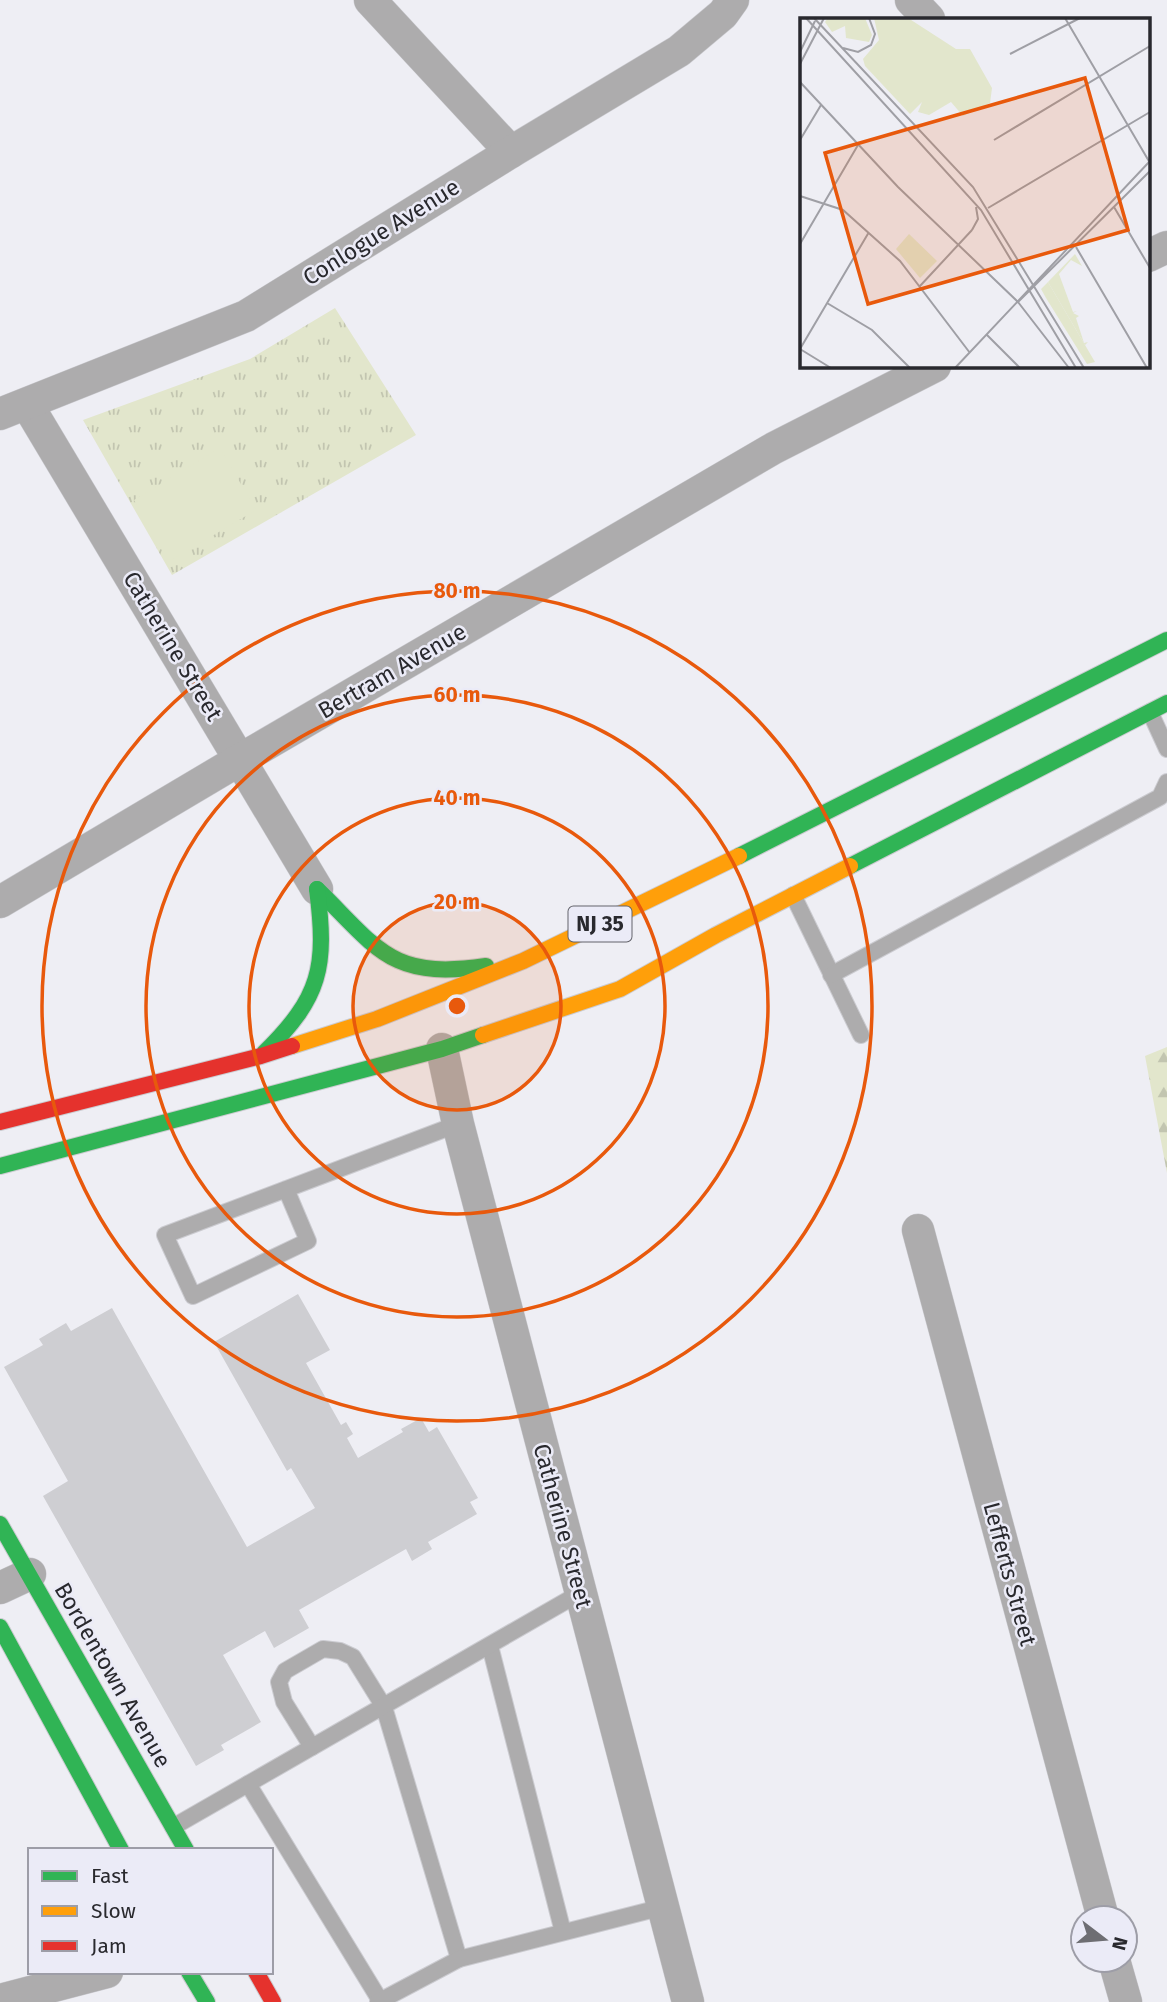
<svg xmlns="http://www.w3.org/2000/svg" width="1167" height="2002" viewBox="0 0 1167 2002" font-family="'Fira Sans',sans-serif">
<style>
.forest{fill:url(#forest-firs)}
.park{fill:url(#park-tufts)}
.pitch{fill:#e2e6cc}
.building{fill:#ceced2}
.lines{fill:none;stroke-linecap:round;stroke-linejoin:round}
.lane-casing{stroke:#cbcbd0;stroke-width:18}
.street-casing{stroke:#cbcbd0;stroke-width:33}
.fast-casing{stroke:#cbcbd0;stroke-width:18}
.slow-casing{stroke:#cbcbd0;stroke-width:18}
.jam-casing{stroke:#cbcbd0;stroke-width:18}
.lane{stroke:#adacad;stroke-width:16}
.street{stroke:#adacad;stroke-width:32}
.fast{stroke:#30b455;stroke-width:16}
.slow{stroke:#ff9f0a;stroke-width:16}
.jam{stroke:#e5322d;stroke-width:16}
.ring{fill:none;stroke:#e8590c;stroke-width:3.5}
.labels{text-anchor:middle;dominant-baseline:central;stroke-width:5;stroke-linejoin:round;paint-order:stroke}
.shield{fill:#ebebf7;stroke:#63636a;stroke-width:2}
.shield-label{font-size:21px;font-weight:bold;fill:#29292e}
.street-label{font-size:23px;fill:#29292e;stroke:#ebebf7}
.inset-road{fill:none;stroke:#9f9fa5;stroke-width:2}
.view{fill:#e8590c;fill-opacity:0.15;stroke:#e8590c;stroke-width:3.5}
.inset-edge{fill:none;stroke:#29292e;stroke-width:3.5}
.centre{fill:#e8590c;stroke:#ebebf7;stroke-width:3.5}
.ring-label{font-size:21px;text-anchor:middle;font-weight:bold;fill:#e8590c;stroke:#ebebf7;stroke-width:5;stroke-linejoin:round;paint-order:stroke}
</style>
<defs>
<pattern id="forest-firs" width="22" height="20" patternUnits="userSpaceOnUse" patternTransform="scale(1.75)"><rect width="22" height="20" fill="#e2e6cc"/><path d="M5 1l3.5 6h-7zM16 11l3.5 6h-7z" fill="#c2c5b0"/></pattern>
<pattern id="park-tufts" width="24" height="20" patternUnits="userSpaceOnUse" patternTransform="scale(1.75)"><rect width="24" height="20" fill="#e2e6cc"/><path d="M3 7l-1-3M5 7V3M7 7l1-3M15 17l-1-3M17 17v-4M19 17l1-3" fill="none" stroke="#c2c5b0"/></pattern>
</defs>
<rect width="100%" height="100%" fill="#eeeef4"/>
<path class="forest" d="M1167,1047v126l-22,-117z"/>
<path class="park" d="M335,308l81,127 -244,140 -89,-155 167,-61z"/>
<path class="pitch" d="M220,448l36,62 -86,51 -36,-61z"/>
<path class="building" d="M298,1294l32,56 -24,13 35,62 5,-3 7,12 -6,4 11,20 45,-26 -2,-3 20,-11 8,14 8,-5 41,71 -8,4 7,12 -49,28 4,7 -20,12 -6,-12 -107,61 10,18 -35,20 -9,-17 -42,24 38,67 -40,23 3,5 -28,16 -153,-270 25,-15 -64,-114 39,-22 -4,-6 27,-16 5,8 41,-23 135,239 68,-39 -24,-40 -4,3 -73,-129z"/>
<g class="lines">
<defs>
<g id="lane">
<path d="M1150,712l17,37"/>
<path d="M793,895l68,140"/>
<path d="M831,975l329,-178 7,-15"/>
<path d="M286,1189l22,52 -115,55 -28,-61 293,-111"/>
<path d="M490,1646l73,286"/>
<path d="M312,1747l-28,-45 -5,-20 6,-11 38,-22 17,2 13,6 31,50 75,252"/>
<path d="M248,1784l133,218"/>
<path d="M173,1827l407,-234"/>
<path d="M378,2002l81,-43 204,-52"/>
</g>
<g id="street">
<path d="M370,0l141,152"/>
<path d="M911,0l18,19"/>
<path d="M1148,256l19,-9"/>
<path d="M27,404l290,485"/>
<path d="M0,414l246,-98 265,-164 168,-101 44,-37 10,-14"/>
<path d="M0,902l241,-143 533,-311 161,-82"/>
<path d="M442,1049l16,75 230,878"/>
<path d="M918,1230l185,688"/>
<path d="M0,1588l30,-14"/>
<path d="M1114,1960l12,42"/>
<path d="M0,2000l107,-28"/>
</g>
<g id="fast">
<path d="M739,856l428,-216"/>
<path d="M850,866l317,-163"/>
<path d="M317,889c62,61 74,91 169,77"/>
<path d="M264,1053c57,-56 63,-86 53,-164"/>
<path d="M0,1166l442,-117 41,-14"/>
<path d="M0,1524l186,326"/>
<path d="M0,1627l121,223"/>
<path d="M189,1972l18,30"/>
</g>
<g id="slow">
<path d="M483,1035l137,-46 96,-54 134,-69"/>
<path d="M292,1046l85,-27 146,-58 216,-105"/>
</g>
<g id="jam">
<path d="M0,1122l261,-66 31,-10"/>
<path d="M256,1972l17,30"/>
</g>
</defs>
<use href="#lane" class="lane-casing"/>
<use href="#street" class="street-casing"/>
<use href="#fast" class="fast-casing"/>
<use href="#slow" class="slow-casing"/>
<use href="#jam" class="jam-casing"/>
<use href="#lane" class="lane"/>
<use href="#street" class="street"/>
<use href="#fast" class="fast"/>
<use href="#slow" class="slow"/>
<use href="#jam" class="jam"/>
</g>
<circle cx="457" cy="1006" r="104" fill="#e8590c" fill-opacity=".12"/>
<g class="ring">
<circle cx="457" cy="1006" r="104"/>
<circle cx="457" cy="1006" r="208"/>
<circle cx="457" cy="1006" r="311"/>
<circle cx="457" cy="1006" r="415"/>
</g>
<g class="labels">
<rect class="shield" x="568.5" y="906.5" width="63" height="35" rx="5"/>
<g class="shield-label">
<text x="600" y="924">NJ 35</text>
</g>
<g class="street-label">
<text transform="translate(381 232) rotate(-32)">Conlogue Avenue</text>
<text transform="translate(173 646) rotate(59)">Catherine Street</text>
<text transform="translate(392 671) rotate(-30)">Bertram Avenue</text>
<text transform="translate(563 1526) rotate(75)">Catherine Street</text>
<text transform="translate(1010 1574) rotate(75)">Lefferts Street</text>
<text transform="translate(113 1675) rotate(60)">Bordentown Avenue</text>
</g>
</g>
<g transform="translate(800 18)">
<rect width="350" height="350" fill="#eeeef4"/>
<path d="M275,236l7,12 -11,-6 -12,14 14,38 4,-1 -4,2 6,3 -3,2 8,25 4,-1 -3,3 -37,-63z" fill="#e2e6cc"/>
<path d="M28,0h37l7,17 -3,7 -23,-4 -1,-12 -13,6 -7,-10zM74,0h34l48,31h14l22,39 -2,15 -27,13 -12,-14 -22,13 -11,-3 4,-10 -12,12 -45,-48 -2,-7 16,-19zM248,264l47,80 -8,2 -41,-66 -5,-9z" fill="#e2e6cc"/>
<path d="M109,216l28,27 -17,17 -24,-29z" fill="#e2e6cc"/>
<path class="inset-road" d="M6,0l175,192 95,158M14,0l159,169 111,181M265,0l85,145M43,30l15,4 13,-7 4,-11 -6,-16M0,34l15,-31M210,36l70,-36M0,46l24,-46M0,64l98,105 120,115M0,122l21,-35M194,122l156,-94M0,178l43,14 57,51 70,92M314,189l36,61M188,190l162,-96M172,212l6,-11 -2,-12M0,226l58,-99M276,229l71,121M120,268l52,-56M218,284l132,-131M218,284l51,66M27,285l45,27 38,38M187,317l33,33M0,331l69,-117M0,331l31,19M155,350l195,-207"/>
<path class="view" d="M285,60l43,152 -260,74 -43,-151z"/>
<rect width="350" height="350" class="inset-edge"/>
</g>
<circle cx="457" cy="1006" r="10" class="centre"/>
<g class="ring-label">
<text x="457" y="598">80 m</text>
<text x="457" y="702">60 m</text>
<text x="457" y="805">40 m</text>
<text x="457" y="909">20 m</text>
</g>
<rect x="28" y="1848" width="245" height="126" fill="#ebebf7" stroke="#9d9da7" stroke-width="2"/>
<rect x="42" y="1871" width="35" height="10" fill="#30b455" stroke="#9d9da7" stroke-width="2"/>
<text x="91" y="1883" font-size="21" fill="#29292e">Fast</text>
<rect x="42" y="1906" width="35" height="10" fill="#ff9f0a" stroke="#9d9da7" stroke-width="2"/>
<text x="91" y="1918" font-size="21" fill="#29292e">Slow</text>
<rect x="42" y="1941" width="35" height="10" fill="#e5322d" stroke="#9d9da7" stroke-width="2"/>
<text x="91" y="1953" font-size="21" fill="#29292e">Jam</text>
<g transform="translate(1104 1939) rotate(106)"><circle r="33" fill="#ebebf7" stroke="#9d9da7" stroke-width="2"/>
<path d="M0-5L12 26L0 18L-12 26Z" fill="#6e6e73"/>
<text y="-10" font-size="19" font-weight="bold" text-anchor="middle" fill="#29292e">N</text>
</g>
</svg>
